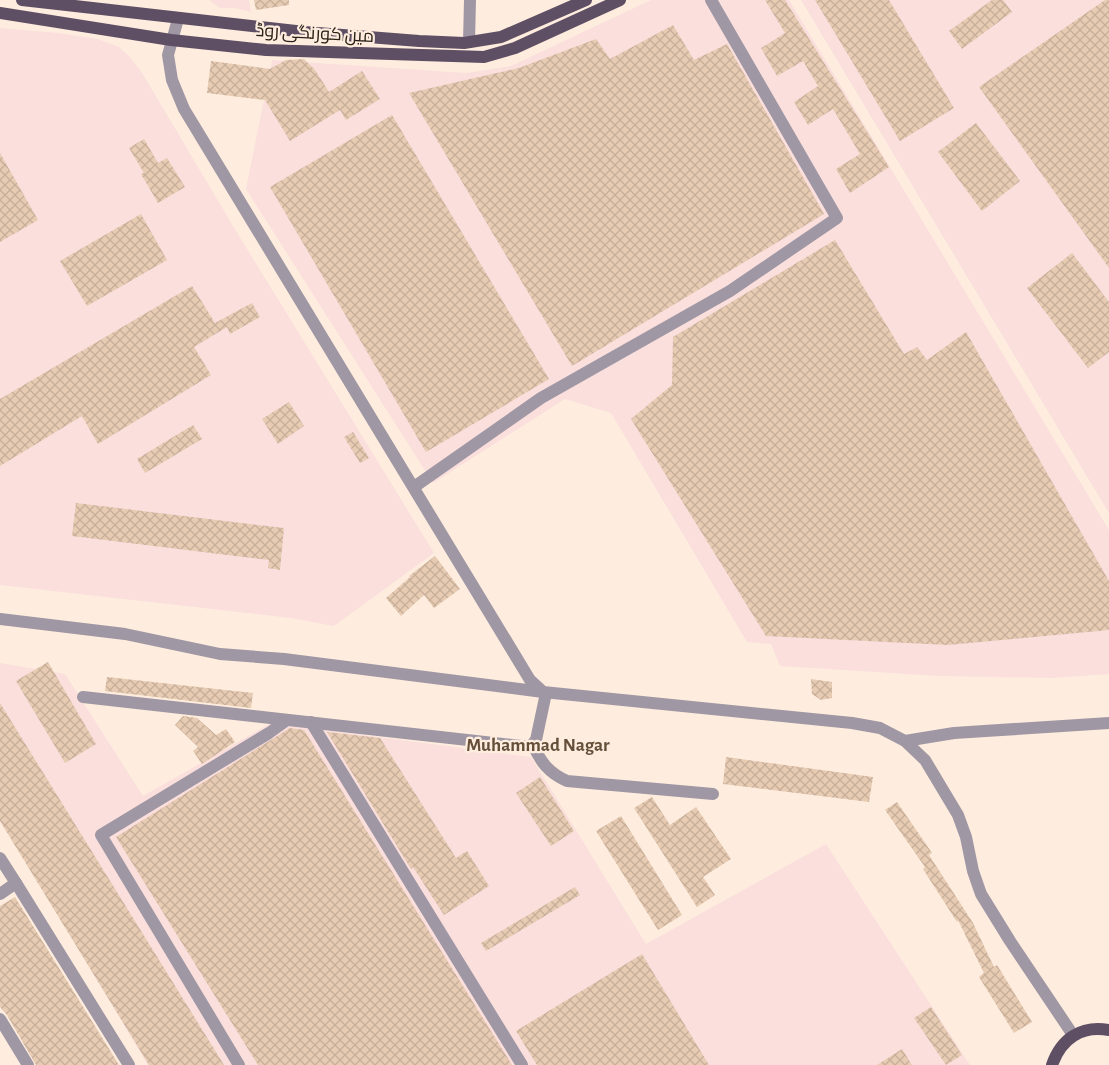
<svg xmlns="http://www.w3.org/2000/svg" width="1109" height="1065" viewBox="0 0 1109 1065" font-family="'Alegreya Sans',Cairo,sans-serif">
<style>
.industrial{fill:#fadfdd}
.building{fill:url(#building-cross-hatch)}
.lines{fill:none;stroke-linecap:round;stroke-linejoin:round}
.minor{stroke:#a097a4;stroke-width:12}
.major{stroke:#5f4f65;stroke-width:12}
.labels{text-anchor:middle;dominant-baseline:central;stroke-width:4.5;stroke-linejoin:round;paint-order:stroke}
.street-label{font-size:18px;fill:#2b2117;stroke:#feedde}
.neighbourhood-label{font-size:19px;font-weight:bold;fill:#664f3a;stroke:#feedde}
</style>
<defs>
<pattern id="building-cross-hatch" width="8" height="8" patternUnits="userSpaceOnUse" patternTransform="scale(1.25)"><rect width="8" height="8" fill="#e7cbb3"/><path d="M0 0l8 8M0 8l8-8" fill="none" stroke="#c6ae99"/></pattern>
</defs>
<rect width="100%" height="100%" fill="#feedde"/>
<g class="industrial">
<path d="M209,0h40l2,12 -17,-4h-14z"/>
<path d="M651,0h138l320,530v144l-56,4 -114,-2 -159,-10 -9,-22 -24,-2 -136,-229 -46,-14 -132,84 -187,-294 26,-129 194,13 45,-7z"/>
<path d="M801,0h308v513z"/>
<path d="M0,28l59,5 38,6 22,8 9,8 13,16 92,155 201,327 -100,73 -43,-8 -291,-33z"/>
<path d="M0,663l65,11 78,122 128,-73 260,34 115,187 180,-100 144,221h-822l-148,-246z"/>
</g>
<g class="building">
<path d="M254,0h35v5l-33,5z"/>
<path d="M765,0h20l104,167 -39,26 -14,-24 24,-15 -27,-45 -25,16 -14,-23 24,-16 -15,-25 -26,15 -16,-28 24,-15z"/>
<path d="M815,0h74l65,108 -54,33z"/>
<path d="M992,0h11l9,12 -50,37 -13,-18z"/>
<path d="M1105,0h4v268l-130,-181z"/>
<path d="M673,25l21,35 33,-16 97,170 -252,152 -163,-273 110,-25 77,-29 14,20z"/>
<path d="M304,59l11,11 14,22 33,-21 18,28 -34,21 -6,-10 -50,31 -25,-41 -58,-7 4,-32 59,8 16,-9z"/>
<path d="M392,115l157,264 -123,73 -156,-265z"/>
<path d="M976,123l44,58 -38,30 -44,-59z"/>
<path d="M144,139l14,24 9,-5 18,29 -27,16 -17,-29 3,-1 -15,-25z"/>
<path d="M0,153l38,67 -38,22z"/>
<path d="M141,214l26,46 -80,46 -27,-45z"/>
<path d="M835,240l69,114 13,-7 10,13 39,-28 143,249v49l-161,15 -182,-9 -135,-217 41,-34 1,-48z"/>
<path d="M1072,253l37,49v50l-21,16 -61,-80z"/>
<path d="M192,286l23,37 37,-20 8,14 -30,17 -3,-7 -33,20 17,28 -113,69 -16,-28 -82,50v-67z"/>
<path d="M289,402l15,24 -26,18 -16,-25z"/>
<path d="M193,425l9,14 -57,34 -8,-14z"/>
<path d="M353,432l16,26 -9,5 -16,-26z"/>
<path d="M76,503l208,25 -4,42 -12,-2 1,-8 -197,-24z"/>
<path d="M435,556l25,33 -26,19 -10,-13 -23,21 -15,-18 24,-21 -1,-1z"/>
<path d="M48,662l48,82 -31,19 -49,-82z"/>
<path d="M107,677l146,16 -2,15 -146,-17z"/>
<path d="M811,679l21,3v16l-11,2 -9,-6z"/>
<path d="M0,703l224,362h-75l-149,-244z"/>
<path d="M183,716l14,2 19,17 10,-6 9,13 -33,22 -9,-13 5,-4 -23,-22z"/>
<path d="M290,728l14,2 208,335h-254l-142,-228z"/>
<path d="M327,732l53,6 76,120 11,-7 22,35 -45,29 -31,-48 -2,2z"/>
<path d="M726,757l147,20 -4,25 -146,-18z"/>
<path d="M540,777l34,54 -23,15 -35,-53z"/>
<path d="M652,797l18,28 26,-18 35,52 -28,18 12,18 -18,12 -63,-99z"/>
<path d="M897,802l35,51 -3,2 44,68 21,44 3,-2 35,57 -18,11 -35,-56 5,-4 -26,-53 -1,2 -34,-53 2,-2 -40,-57z"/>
<path d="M621,816l61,99 -24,15 -62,-99z"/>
<path d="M575,887l5,8 -94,56 -5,-8z"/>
<path d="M15,897l104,168h-83l-29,-50 -7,-8v-101z"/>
<path d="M642,954l67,111h-172l-21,-34z"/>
<path d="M931,1007l31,48 -16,10 -32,-47z"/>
<path d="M902,1049l10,16h-35z"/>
</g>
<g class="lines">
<g class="minor">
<path d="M178,19l-10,36 4,25 12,29 346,571 13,12 309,31 28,5 25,13 20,19 33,55 8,22 7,34 8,23 29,47 63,94"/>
<path d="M469,42l1,-42"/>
<path d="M414,487l127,-89 189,-107 107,-73 -126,-218"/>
<path d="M0,619l125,15 95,20 64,5 259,33"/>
<path d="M83,697l447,50 6,-7 10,-47"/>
<path d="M311,722l211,343"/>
<path d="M905,741l49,-8 155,-10"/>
<path d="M533,744c7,18 16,29 34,37l146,13"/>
<path d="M0,858l16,25"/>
<path d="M0,894l16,-11 113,182"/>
<path d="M0,1019l28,46"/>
<path d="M239,1065l-138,-230 168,-102 18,-13"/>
</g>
<g class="major">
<path d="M22,0l283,32 114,9 45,2 37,-6 85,-37"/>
<path d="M0,13l171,27 95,10 218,7 31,-9 105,-48"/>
<path d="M1052,1065c9,-26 29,-40 57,-35"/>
</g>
</g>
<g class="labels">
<g class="street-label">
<text transform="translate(315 34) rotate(3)">مین کورنگی روڈ</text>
</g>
<g class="neighbourhood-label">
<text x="538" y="745">Muhammad Nagar</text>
</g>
</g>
</svg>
